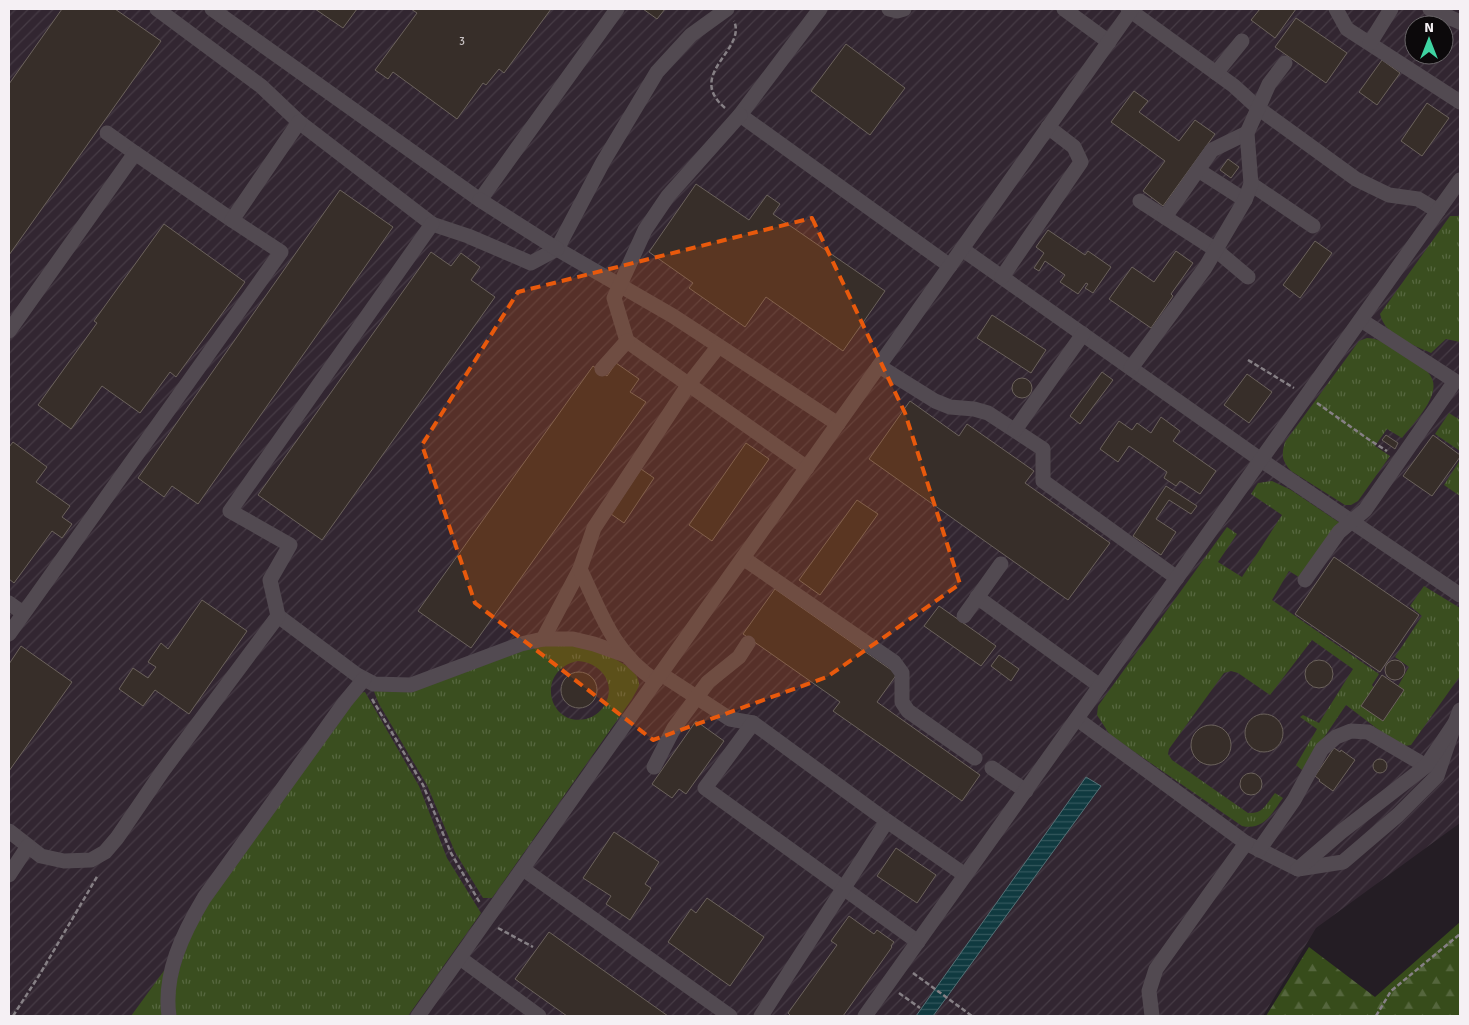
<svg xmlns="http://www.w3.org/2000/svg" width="1469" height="1025" viewBox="0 0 1469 1025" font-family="Signika,sans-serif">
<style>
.industrial{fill:url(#industrial-furrows);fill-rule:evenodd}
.grass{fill:url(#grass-tufts);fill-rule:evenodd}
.forest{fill:url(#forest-firs)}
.water{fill:url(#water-rules);stroke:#557176}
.building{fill:#372e29;stroke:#6b625c}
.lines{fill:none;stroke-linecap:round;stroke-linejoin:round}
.path{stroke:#868085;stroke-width:2.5;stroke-dasharray:5 2.5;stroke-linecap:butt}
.minor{stroke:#524a51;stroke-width:15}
.marked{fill:#e8590c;fill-opacity:0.2;stroke:#e8590c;stroke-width:4;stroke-dasharray:10 6;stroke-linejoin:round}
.labels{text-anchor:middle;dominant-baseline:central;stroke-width:5;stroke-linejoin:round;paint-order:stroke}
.number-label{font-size:11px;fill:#c6c0c1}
</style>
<defs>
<pattern id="industrial-furrows" width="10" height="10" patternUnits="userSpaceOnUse" patternTransform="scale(1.25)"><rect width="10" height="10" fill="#322631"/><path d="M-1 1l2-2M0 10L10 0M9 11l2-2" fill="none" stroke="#463b45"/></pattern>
<pattern id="grass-tufts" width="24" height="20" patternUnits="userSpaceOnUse" patternTransform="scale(1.25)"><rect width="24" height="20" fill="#3a4e1f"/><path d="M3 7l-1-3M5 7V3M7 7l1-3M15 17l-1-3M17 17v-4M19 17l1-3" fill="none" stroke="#576840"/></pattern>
<pattern id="forest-firs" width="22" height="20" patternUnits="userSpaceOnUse" patternTransform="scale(1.25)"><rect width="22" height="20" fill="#374c1b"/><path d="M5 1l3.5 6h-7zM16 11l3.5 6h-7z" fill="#55663d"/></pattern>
<pattern id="water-rules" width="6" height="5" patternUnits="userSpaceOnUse" patternTransform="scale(1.25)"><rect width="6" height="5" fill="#103a40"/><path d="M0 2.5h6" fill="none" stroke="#33575c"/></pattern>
</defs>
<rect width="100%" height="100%" fill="#241d24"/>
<path class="industrial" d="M9,9h1451v814l-144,105 -53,88h-1254zM1414,25h30v30h-30z"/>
<g class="grass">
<path d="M1450,216h10v126l-14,-3 -15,14c-19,-9 -46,-17 -51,-39z"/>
<path d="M1367,338c14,0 27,10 38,18 8,6 20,11 25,19 14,19 -17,48 -28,63l-15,-9 -12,17 15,10 -32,45 -7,4h-6l-54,-34c-9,-10 -10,-16 -6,-29l74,-101z"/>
<path d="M1449,413l11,7v31l-25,-17z"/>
<path d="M1460,460v36l-16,-11z"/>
<path d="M1272,481l19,9 49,33 -38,56 -13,-8 -17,29 107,74 -7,11 2,3 9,33 21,-31 -6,-4 11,-19 -14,-10 27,-41 -12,-10 14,-20 36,22v68l-49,69 -7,1 -8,-3 -50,-38 -44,65 -6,-5 21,-36 -17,-12 3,-2 16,8 34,-54 -41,-29 -42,55 -32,-22 -7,-2 -7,2 -55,76 -1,5 4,6 76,53c15,1 18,-9 27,-20l8,5c-11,15 -19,33 -41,28l-132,-91 -13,-20 1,-9 129,-179 10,7 -19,28 24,15 40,-62 -31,-21 7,-11z"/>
<path d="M544,643c9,1 19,-1 27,1 17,3 70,20 68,41 -1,4 -5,10 -7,14l-140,199h-9l-28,-46 -28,-67 -48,-81 -6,-15zM577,661c23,1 41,22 27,45 -4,6 -10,11 -18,13 -38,8 -51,-48 -9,-58z"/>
<path d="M365,692l54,94 28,72 34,55 -73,103h-234l-3,-14 19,-73 169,-236z"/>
<path d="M166,968l-2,48h-33z"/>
</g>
<path class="forest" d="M1460,922v94h-194l43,-69 66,50z"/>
<path class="water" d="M1086,777l15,9 -168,230h-17z"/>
<g class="building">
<path d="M62,9h53l46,32 -152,214v-171z"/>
<path d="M315,9h42l-14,19z"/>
<path d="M411,9h140l-47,64 -5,-4 -13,16 -3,-2 -26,36 -64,-47 -5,7 -13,-9 42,-57z"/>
<path d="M643,9h22l-8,10z"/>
<path d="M1260,9h36l-21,29 -24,-18z"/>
<path d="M1296,18l51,35 -21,30 -51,-36z"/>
<path d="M846,44l59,44 -35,47 -59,-44z"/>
<path d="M1382,60l18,13 -23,32 -18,-13z"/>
<path d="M1134,91l14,10 -9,11 40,29 16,-21 20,14 -52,72 -20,-15 22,-30 -54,-39z"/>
<path d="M1427,103l22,15 -27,38 -21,-15z"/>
<path d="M1228,159l11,8 -8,11 -11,-8z"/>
<path d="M696,184l53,36 18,-25 13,9 -7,10 112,77 -42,60 -77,-54 -21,30 -56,-39 4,-5 -44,-31z"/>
<path d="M340,190l53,37 -195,277 -26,-18 -8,11 -26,-19z"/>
<path d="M164,224l81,58 -69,95 -6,-5 -30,41 -38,-27 -31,43 -33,-24 59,-82 -3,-2z"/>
<path d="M1048,230l37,25 3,-4 23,16 -18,26 -8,-5 3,-4 -2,-1 -8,11 -18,-12 5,-7 -20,-14 -6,10 -5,-3 10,-15 -8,-6z"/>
<path d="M1315,241l17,12 -32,45 -17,-13z"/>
<path d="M1176,251l17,12 -22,31 2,2 -22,32 -42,-29 23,-32 22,15z"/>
<path d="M431,252l20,14 10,-13 19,14 -9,13 24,17 -173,243 -64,-45z"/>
<path d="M992,315l54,35 -15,23 -54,-35z"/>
<path d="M616,363l23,16 -9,13 16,10 -175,246 -53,-37 175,-245 14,10z"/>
<path d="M1102,372l11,8 -33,44 -10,-8z"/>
<path d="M1247,374l25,18 -23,31 -25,-18z"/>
<circle cx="1022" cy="388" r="10"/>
<path d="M910,401l49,35 8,-12 67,47 -9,12 85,60 -42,57 -199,-141z"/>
<path d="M1161,417l19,14 -7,10 43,30 -16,23 -20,-13 -4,5 -12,-8 3,-6 -38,-26 -11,16 -18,-13 19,-28 13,9 5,-7 14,10z"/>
<path d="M1386,435l12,8 -3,6 -13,-9z"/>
<path d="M1433,435l27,20v2l-28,39 -29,-20z"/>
<path d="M13,442l34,25 -11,15 34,24 -8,11 10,7 -10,14 -10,-7 -38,52 -5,-4v-132z"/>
<path d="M746,443l23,16 -57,82 -23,-16z"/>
<path d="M641,469l13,9 -30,45 -13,-9z"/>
<path d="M1166,486l31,20 -6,8 -22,-14 -13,19 20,13 -15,23 -28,-19z"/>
<path d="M857,500l21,14 -58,81 -21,-15z"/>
<path d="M1334,557l85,58 -39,57 -85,-58z"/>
<path d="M775,589l122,85 -20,28 103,73 -18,26 -129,-90 7,-9 -97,-68z"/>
<path d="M202,600l45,31 -58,83 -34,-24 -12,16 -24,-17 14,-21 15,10 8,-11 -8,-5 13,-19 7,6z"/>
<path d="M939,606l57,40 -15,20 -57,-40z"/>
<path d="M21,646l51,36 -63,89v-107z"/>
<path d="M999,655l20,14 -8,12 -20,-15z"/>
<circle cx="1319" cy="674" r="14"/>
<circle cx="1395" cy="670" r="10"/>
<circle cx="579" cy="690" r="18"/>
<path d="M1382,675l22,15 -21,31 -22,-15z"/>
<circle cx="1264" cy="733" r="19"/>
<path d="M696,721l28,20 -38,53 -7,-5 -7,9 -20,-14z"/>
<circle cx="1211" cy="745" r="20"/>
<path d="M1334,748l6,4 1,-2 14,10 -22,31 -14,-10 1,-1 -5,-4z"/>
<circle cx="1380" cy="766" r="7"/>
<circle cx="1251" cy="784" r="11"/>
<path d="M614,832l45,30 -14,22 6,4 -21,32 -24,-16 5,-8 -28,-18z"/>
<path d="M896,848l40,27 -19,28 -40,-27z"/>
<path d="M707,898l57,39 -34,49 -62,-44 23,-33 5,4z"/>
<path d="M849,916l25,18 3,-4 17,12 -3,4 1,1 -49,69h-52l-3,-3 49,-68 -6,-4z"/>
<path d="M549,932l119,84h-101l-52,-37z"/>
</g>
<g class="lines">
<g class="path">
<path d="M725,108c-40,-34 22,-58 9,-87"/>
<path d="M1248,360l46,28"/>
<path d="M1317,403l51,36 19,12"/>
<path d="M372,699l51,86 28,68 29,50"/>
<path d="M498,928l35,19"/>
<path d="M913,973l59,43"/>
<path d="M899,993l21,15"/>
<path d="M13,1016l27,-42 58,-99"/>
<path d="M1376,1016l15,-25 69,-57"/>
</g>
<g class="minor">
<path d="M157,9l104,77 38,36 133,102 36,12 63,27 26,-14"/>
<path d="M212,9l268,191 137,-191"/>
<path d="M727,9l-36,26 -34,37 -54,90 -46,87 116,67 165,108"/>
<path d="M820,9l-80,106 210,151"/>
<path d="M889,9l8,2 7,-2"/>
<path d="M1064,9l45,33"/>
<path d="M1128,9l106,77 24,22 98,71 33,16 29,4 20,12"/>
<path d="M1336,9l11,20 113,73"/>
<path d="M1430,9l30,13"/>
<path d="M1370,43l21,-34"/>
<path d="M1216,73l26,-32"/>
<path d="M740,115l-72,81 -23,34 -31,68 13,43 180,127"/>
<path d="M107,133l28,20"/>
<path d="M1198,170l47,30"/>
<path d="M1251,184l62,42"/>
<path d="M480,200l77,49"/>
<path d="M1140,201l76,49 32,27"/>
<path d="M1165,217l47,-67 35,-17"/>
<path d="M962,249l299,211 199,135"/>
<path d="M1002,277l79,-115 -7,-15 -26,-20"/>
<path d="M9,331l126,-178 97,67"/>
<path d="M879,366l56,35 15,6 24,2 14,4 55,36v32l134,97"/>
<path d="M1131,368l74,-100 40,-68 6,-16 -4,-51 22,-49 16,-21"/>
<path d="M602,369l25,-28"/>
<path d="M1015,430l68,-96"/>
<path d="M743,558l151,104 8,11v29l6,9 67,47"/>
<path d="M1305,580l34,-48 26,-22 90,-129 -94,-61"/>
<path d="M977,597l123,89"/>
<path d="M9,603l14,10"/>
<path d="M278,616l79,59 17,9 37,1 110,-41 22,-5h30l21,5 31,11"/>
<path d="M964,616l37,-52"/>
<path d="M9,634l272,-382 -49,-32 67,-98"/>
<path d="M543,639l37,-70"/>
<path d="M661,674l69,45 23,4"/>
<path d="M656,681c-43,-28 -55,-68 -76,-112l14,-41 95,-144 29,-37"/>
<path d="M1077,719l169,124 52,26 45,-7 55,-47 39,-39 18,-53"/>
<path d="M654,767l20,-39 34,-46 31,-25 9,-14"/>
<path d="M992,768l34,23"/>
<path d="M887,821l-134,-98 -48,65 213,154"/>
<path d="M9,831l32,25 23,5 27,-1 14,-8 12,-14 45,-66 116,-156 -8,-36 20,-35 -60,-34 202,-287"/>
<path d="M1259,850l35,-50 28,-51 14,-12 15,-6 17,1 58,34"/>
<path d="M523,869l207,147"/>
<path d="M1298,869l43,-37 85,-66 29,-43 5,-13"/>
<path d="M9,875l19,-29"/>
<path d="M460,958l79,58"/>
<path d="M169,1016c-6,-42 14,-83 35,-118l141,-196 19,-23"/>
<path d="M418,1016l714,-1007"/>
<path d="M761,1016l126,-195 78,54"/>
<path d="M865,1016l595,-836"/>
<path d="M1152,1016l-3,-25 7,-22 90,-126"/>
</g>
</g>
<path class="marked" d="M812,218l93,195 55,171 -133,93 -174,63 -178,-137 -53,-158 96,-153z"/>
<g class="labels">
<g class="number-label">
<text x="462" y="41">3</text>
</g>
</g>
<rect width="1469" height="1025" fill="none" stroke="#f5f0f4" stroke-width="20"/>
<g transform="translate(1429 40)"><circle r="24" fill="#0c090b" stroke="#696568"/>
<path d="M0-4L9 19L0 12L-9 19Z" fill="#3fd4a2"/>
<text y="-8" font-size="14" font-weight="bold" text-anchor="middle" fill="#f5f0f4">N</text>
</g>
</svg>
